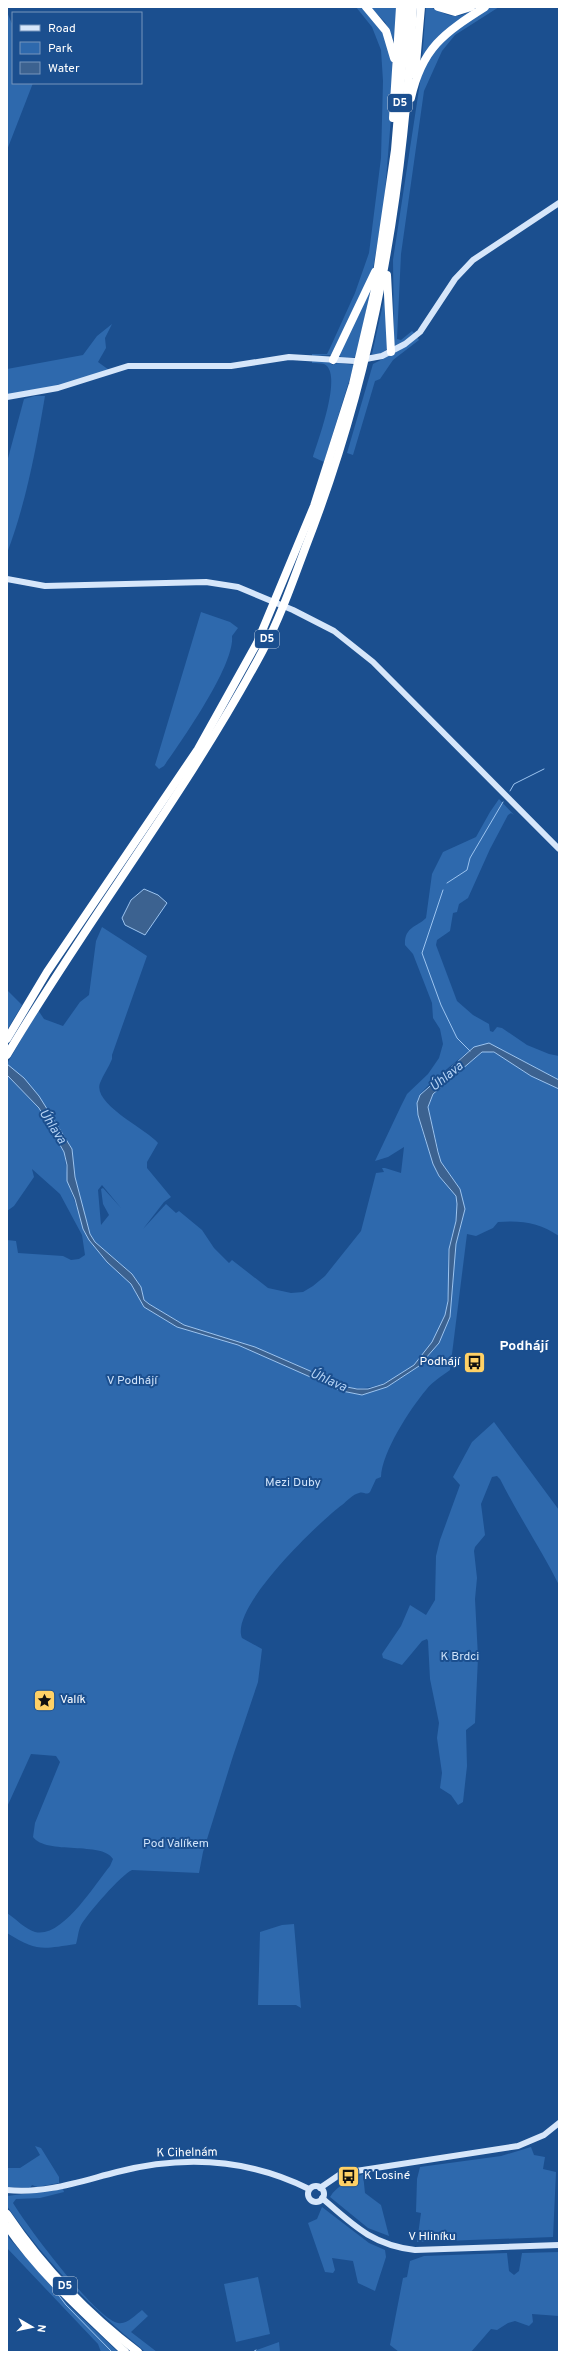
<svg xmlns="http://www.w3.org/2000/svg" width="566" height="2359" viewBox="0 0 566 2359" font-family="Overpass,sans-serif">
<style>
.green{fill:#2e69ad;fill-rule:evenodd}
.water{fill:#3c6290;stroke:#9cc4f0}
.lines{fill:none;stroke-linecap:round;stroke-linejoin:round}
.stream{stroke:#9cc4f0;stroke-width:1}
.secondary{stroke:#d6e6fa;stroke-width:6}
.highway{stroke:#fff;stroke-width:8}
.labels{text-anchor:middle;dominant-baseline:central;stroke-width:4;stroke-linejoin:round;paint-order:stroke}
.shield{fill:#1b4f8f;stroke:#bbcadd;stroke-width:1}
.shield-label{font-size:11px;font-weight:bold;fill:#fff}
.poi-label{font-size:12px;fill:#fff;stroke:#1b4f8f;text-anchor:start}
.park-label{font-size:12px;fill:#cfe3fa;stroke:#1b4f8f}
.street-label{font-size:12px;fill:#fff;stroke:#1b4f8f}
.water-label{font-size:13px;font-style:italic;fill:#b5d3f5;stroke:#1b4f8f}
.quarter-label{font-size:14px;font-weight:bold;fill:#fff;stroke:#1b4f8f}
</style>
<rect width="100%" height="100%" fill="#1b4f8f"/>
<g class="green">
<path d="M356,7h7l17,19 12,31 1,36 -9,111 -11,65 -42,86 -19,1v-2h15l3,-6 25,-55 14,-40 12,-95 2,-77 -2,-31 -9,-23z"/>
<path d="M370,7h27l-1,38 -11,-23z"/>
<path d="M426,7c10,0 17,8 27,9 13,1 19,-9 28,-9l-59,53z"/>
<path d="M489,7h10l-44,28 -13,16 -18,40 -23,163 -4,85 4,1 11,-9 3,3 -18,13 -3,-1 -1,-86 28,-184 10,-23 27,-25z"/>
<path d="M7,12l6,14v57h20l-26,67z"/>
<path d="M371,288l-15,69 -14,1 -3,-3z"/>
<path d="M386,290l1,59 -6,5h-9z"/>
<path d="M112,324l-7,14 1,10 -8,14 11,8 -59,20 -43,7v-28l76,-14 14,-19z"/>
<path d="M417,337l2,3 -26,20 -13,19 -5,2 -22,74 -6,-2 26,-89 27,-14z"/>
<path d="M312,360l18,2 2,3 6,-2 16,2 -30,97 -11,-5c4,-14 31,-84 11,-93 -3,-1 -8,-1 -12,-1z"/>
<path d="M35,396h10c-9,53 -19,107 -38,157v-91l17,-63z"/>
<path d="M201,612l29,10 8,6 -6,8c3,29 -50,104 -68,130l-5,3 -4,-4z"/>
<path d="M499,799l15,16 -3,-2 -3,2 -18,34 -22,49 -9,6 -2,8 -4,1 -3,18 -13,9 -1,5 21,56 16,14 16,9 1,7 3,1 4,-5 5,1 25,17 22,9 10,2v24l-53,-28 -32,-5c-12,10 -47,37 -54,48 -2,3 -3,9 -3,12 -1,8 17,61 22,69 5,7 15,13 17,21 5,17 -4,34 -7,51 -3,22 2,45 -4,67 -10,40 -55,81 -98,72l-92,-40 -71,-22 -35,-21 -5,-4 -3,-13 -9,-13 -37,-32 -5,-8 -15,-57 -3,-28 -20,-33 -45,-52 31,-54 6,9 19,7 17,-24 9,-7 7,-54 6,-14 45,29 -35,99v4c-3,8 -9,16 -12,24 -8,21 48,47 58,60l-11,19v6l24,29 -7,5 -21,27 23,-25 10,9 3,-2 23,19 12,18 15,15 3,-3 36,28 23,5 12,-1 10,-6 12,-10 36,-45 15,-58 8,-1 -2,-4h3l16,5 3,-26 -16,10 -13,4 26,-55 6,-12 21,-20 11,-16 4,-14 -3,-15 -7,-11 -1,-15 -19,-49 -8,-9c-1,-18 12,-18 21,-27l6,-44 11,-22 33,-15 14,-25zM102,1185l19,23 -18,-20 -2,1 2,15 6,11 -8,10 -3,-35z"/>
<path d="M7,990l15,15 -15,25z"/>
<path d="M488,1051l10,3 33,22 28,13v147c-19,-13 -37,-16 -61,-14l-5,6 -17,8 -9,-2 -17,136c-8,6 -18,12 -24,20 -16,19 -44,62 -45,87l-5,2 -6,13c-4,4 -6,-1 -11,1 -6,1 -12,8 -17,12 -23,17 -113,103 -100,133l20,11 -4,33 -25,74 -30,96 -4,21 -67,-3c-11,5 -44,43 -51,55 -3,6 -3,13 -5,19 -34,5 -39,8 -69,-11v-20c9,6 18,16 28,19 27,7 60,-48 75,-66l3,-7c-10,-18 -67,-4 -80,-22l2,-14 25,-61 -4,-6 -25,-2 -24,53v-567l9,1 2,12 45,3 8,4 8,-1 6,-4 -3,-20 -22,-41 -28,-25 2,8 -20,29 -7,5v-136l32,33 25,44 5,34 20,54 18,22 24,22 13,23 33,20 61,18 104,46 20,4 25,-8 32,-21 11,-12 20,-37 6,-73 9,-35 -5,-20 -19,-27 -13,-55 5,-13 49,-42z"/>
<path d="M494,1422l65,88v75c-18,-36 -41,-70 -59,-106l-3,-3 -5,1 -11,27 4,31 -10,12 -1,4 3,27 -2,21 3,58 -3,66 -9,7 1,36 -4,36 -5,3 -7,-10 -11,-7 2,-15 -5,-35 2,-15 -9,-44 -2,-38 -1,-2 -5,2 -20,24 -19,-7 -1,-4 19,-28 9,-21 16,10 9,-15 1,-44 4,-16 20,-55 -7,-8 19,-35z"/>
<path d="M294,1924l7,84 -5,-3h-38l2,-73 22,-7z"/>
<path d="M35,2146l6,2 18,29v6l-22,4 -5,-2 -2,3 -23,-1v-21l1,2h12l20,-13z"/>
<path d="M531,2147l3,8 11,2 -2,12 13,3 -3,65 -136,5 4,-29 -5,-1 1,-33 3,-12 81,-11z"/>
<path d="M363,2174l2,19 16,12 8,31 -21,-8 -38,-31c7,-12 21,-17 33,-23z"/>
<path d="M63,2189l1,3 -24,6 -24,1 -3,4c13,22 83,116 105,120 9,2 17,-8 24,-13l6,6 -17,16 26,20h-12l-3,-3c-52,-42 -97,-88 -135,-143v-10z"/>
<path d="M322,2207l47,36 16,7 1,7 -11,34 -17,-8 -5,-22 -21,-3 3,12 -2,3 -8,-1 -17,-49 9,-4z"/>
<path d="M7,2233l2,5 58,66 51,48h-17l-3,-8 -91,-96z"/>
<path d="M559,2252v64l-27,-2 1,8 -4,4 -14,-5 -7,2 -11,7 -6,-1 -20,23h-72l-9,-7 13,-67 4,-1 3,-16 14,-5 83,-3 2,18 5,4 5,-4 3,-18z"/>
<path d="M258,2277l12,57 -34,8 -12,-58z"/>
<path d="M279,2342l1,10h-29z"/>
</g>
<g class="water">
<path d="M144,889l14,6 9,8 -22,32 -20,-10 -3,-7 9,-18z"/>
<path d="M489,1043l70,37v9l-28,-13 -37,-24h-12l-49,42 -5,13 10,45 3,10 19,27 5,20 -9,35 -6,73 -11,26 -20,23 -32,21 -25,8 -20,-4 -104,-46 -61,-18 -33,-20 -13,-23 -24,-22 -18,-22 -6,-11 -8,-30 -8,-18v-16l-3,-13 -25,-44 -32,-33v-11l17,14 15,18 33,53 3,28 15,57 5,8 37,32 9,13 3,13 5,4 35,21 71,22 92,40 10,2h11l16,-5 30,-19 18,-23 13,-27 3,-14 1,-52 7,-28 1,-17 -1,-8 -17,-20 -6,-12 -15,-49 -1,-12 3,-8 54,-48z"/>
</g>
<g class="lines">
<g class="stream">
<path d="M510,791l4,-7 30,-15"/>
<path d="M447,883l20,-13 3,-12 33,-56"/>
<path d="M443,890l-21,63 19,52 16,33 13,13"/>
<path d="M57,2293l9,12 46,47"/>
<path d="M253,2352l3,-2"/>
</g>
<g class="secondary">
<path d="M7,397l51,-9 70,-22h103l58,-9 66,4 27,-5 23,-12 15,-12 35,-53 18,-19 86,-57"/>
<path d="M7,579l38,7 161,-4 32,5 55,23 41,21 39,31 186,187"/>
<circle cx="316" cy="2194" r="8"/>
<path d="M320,2188l19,-13 17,-4 162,-25 26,-11 15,-12"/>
<path d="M7,2190c38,4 74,-9 110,-18 66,-17 132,-13 192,17"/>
<path d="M322,2198c31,27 50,47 93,52l144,-5"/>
</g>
<g class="highway">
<path d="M366,7l20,24 8,27"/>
<path d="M438,7l17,5 16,-5"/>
<path d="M415,75l6,-68"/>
<path d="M411,98c11,-50 33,-65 74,-91"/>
<path d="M393,118l7,-111"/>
<path d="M387,275l4,77"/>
<path d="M333,360l42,-88"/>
<path d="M7,1039l40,-67 151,-223 59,-106 57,-137 39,-122 21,-90 21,-144 12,-143"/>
<path d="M7,1055c81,-137 180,-263 255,-403 18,-34 31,-71 44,-106 68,-174 98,-353 107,-539"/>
<path d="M7,2214c35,52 81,100 131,138"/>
<path d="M7,2226c33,48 76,86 118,126"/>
</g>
</g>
<defs>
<symbol id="bus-square" viewBox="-11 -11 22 22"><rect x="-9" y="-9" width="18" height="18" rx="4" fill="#ffd166" stroke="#1b4f8f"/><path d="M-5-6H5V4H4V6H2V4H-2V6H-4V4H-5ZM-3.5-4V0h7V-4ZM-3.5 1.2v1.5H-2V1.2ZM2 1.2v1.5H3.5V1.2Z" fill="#111"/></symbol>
<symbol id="sight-square" viewBox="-11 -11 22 22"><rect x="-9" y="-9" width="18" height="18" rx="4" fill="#ffd166" stroke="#1b4f8f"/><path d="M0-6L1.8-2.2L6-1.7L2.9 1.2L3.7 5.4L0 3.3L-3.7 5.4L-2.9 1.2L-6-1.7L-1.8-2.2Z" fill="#111"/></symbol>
</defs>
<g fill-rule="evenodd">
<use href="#bus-square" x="462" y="1350" width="25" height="25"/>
<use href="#sight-square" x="32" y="1688" width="25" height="25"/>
<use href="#bus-square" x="336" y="2164" width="25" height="25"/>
</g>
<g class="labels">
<g class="shield">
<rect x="388" y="94" width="24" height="18" rx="3"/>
<rect x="255" y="630" width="24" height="18" rx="3"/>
<rect x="53" y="2277" width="24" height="18" rx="3"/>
</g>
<g class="shield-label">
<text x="400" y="103">D5</text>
<text x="267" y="639">D5</text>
<text x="65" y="2286">D5</text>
</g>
<g class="poi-label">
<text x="460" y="1362" text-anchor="end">Podhájí</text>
<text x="60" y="1700">Valík</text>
<text x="364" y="2176">K Losiné</text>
</g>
<g class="park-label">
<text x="132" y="1381">V Podhájí</text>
<text x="293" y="1483">Mezi Duby</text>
<text x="460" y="1657">K Brdci</text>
<text x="176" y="1844">Pod Valíkem</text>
</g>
<g class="street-label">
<text transform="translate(187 2153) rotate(-1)">K Cihelnám</text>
<text x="432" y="2237">V Hliníku</text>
</g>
<g class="water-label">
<text transform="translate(447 1077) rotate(-39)">Úhlava</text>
<text transform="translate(52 1127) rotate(57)">Úhlava</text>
<text transform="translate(328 1381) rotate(24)">Úhlava</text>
</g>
<g class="quarter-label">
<text x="524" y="1346">Podhájí</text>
</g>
</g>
<rect width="566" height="2359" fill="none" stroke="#ffffff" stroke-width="16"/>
<rect x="12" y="12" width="130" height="72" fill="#1b4f8f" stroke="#7695bc"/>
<rect x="20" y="25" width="20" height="6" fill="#d6e6fa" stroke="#7695bc"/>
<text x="48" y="32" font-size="12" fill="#ffffff">Road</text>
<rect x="20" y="42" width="20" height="12" fill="#2e69ad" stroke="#7695bc"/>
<text x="48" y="52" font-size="12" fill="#ffffff">Park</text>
<rect x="20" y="62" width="20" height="12" fill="#3c6290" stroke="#7695bc"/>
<text x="48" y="72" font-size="12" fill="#ffffff">Water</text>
<g transform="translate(32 2327) rotate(99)" stroke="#1b4f8f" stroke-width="3" paint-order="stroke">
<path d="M0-3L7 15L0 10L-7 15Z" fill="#ffffff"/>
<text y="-6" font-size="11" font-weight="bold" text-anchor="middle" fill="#ffffff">N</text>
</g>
</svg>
